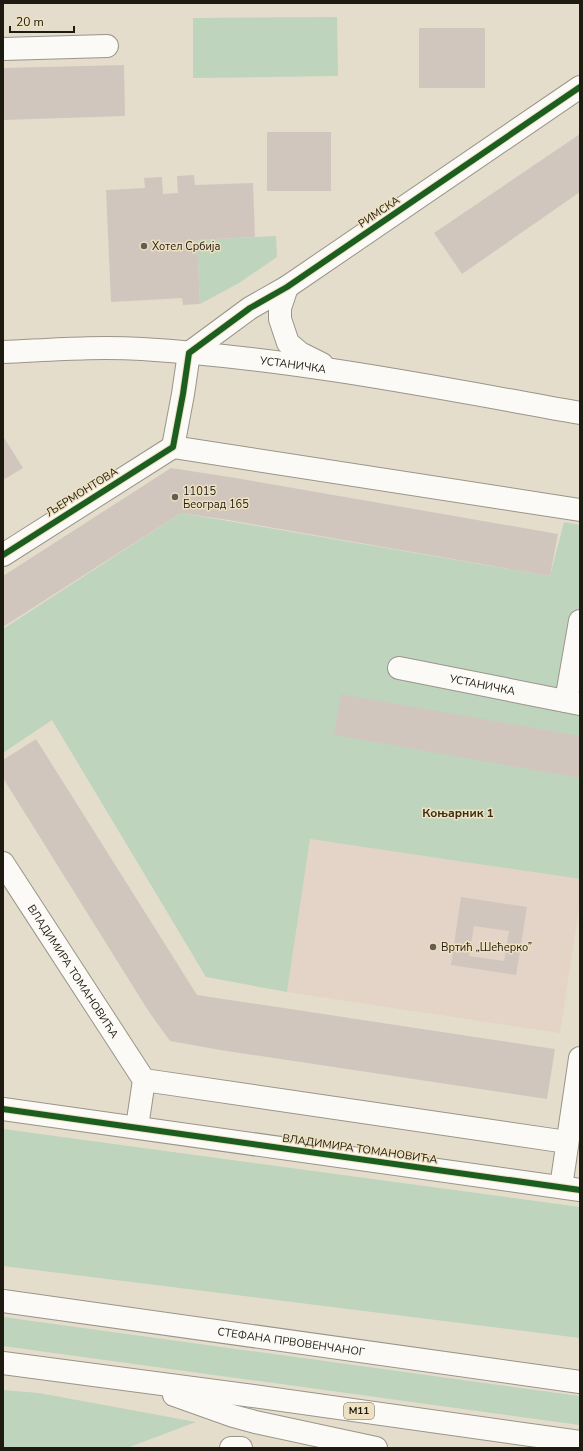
<svg xmlns="http://www.w3.org/2000/svg" width="583" height="1451" viewBox="0 0 583 1451" font-family="'Nunito Sans',sans-serif">
<style>
.education{fill:#e4d3c7}
.green{fill:#bed4bd}
.building{fill:#d1c6bd;fill-rule:evenodd}
.lines{fill:none;stroke-linecap:round;stroke-linejoin:round}
.minor-casing{stroke:#9a9588;stroke-width:24}
.major-casing{stroke:#9a9588;stroke-width:24}
.highway-casing{stroke:#9a9588;stroke-width:24}
.minor{stroke:#fbfaf7;stroke-width:22}
.major{stroke:#fbfaf7;stroke-width:22}
.highway{stroke:#fbfaf7;stroke-width:22}
.cycleway-casing{stroke:#eee1c1;stroke-width:8}
.cycleway{stroke:#1b5e20;stroke-width:6}
.poi-dot{fill:#645e51;stroke:#eee1c1;stroke-width:1.5}
.labels{text-anchor:middle;dominant-baseline:central;stroke-width:3;stroke-linejoin:round;paint-order:stroke}
.shield{fill:#eee1c1;stroke:#5d5644;stroke-width:1}
.shield-label{font-size:10px;font-weight:bold;fill:#1f1a0f}
.street-label{font-size:11px;fill:#1f1a0f;stroke:#eee1c1}
.poi-label{font-size:11px;fill:#1f1a0f;stroke:#eee1c1;text-anchor:start}
.neighbourhood-label{font-size:12px;font-weight:bold;fill:#3a2e14;stroke:#eee1c1}
</style>
<rect width="100%" height="100%" fill="#e4ddcc"/>
<path class="education" d="M310,839l270,40v22l-20,132 -273,-41z"/>
<g class="green">
<path d="M337,17l1,59 -145,2v-60z"/>
<path d="M276,236l1,21 -38,26 -39,21 -3,-64z"/>
<path d="M181,513l369,63 14,-54 16,3v354l-270,-40 -23,153 -81,-15 -154,-257 -49,33v-124z"/>
<path d="M3,1129l577,78v131l-577,-72z"/>
<path d="M3,1317l577,79v29l-577,-79z"/>
<path d="M3,1390l36,3 157,29 -69,26h-124z"/>
</g>
<g class="building">
<rect x="419" y="28" width="66" height="60"/>
<path d="M124,65l1,51 -122,4v-52z"/>
<rect x="267" y="132" width="64" height="59"/>
<path d="M580,134v58l-118,82 -28,-41z"/>
<path d="M194,175l1,10 58,-2 2,54 -58,3 3,64 -17,1 -1,-7 -71,4 -5,-112 39,-2 -1,-10 18,-1 1,17 15,-1 -1,-17z"/>
<path d="M3,436l20,32 -20,12z"/>
<path d="M171,468l65,10 322,56 -8,42 -322,-56 -47,-7 -178,114v-51z"/>
<path d="M341,694l239,42v42l-246,-43z"/>
<path d="M36,739l161,256 358,54 -8,50 -327,-49 -50,-9 -21,-29 -146,-234v-18z"/>
<path d="M461,897l66,10 -11,68 -65,-10zM474,926l35,5 -5,30 -35,-5z"/>
</g>
<g class="lines">
<defs>
<g id="minor">
<path d="M3,49l104,-3"/>
<path d="M173,447l10,-53 6,-41 61,-45 37,-21 293,-200"/>
<path d="M173,447l407,63"/>
<path d="M3,555l170,-108"/>
<path id="s1" d="M399,668l181,36"/>
<path d="M566,701l14,-80"/>
<path id="s2" d="M3,863l141,217 423,62"/>
<path d="M3,1109l577,81"/>
<path d="M137,1127l7,-47"/>
<path d="M561,1187l19,-129"/>
<path d="M231,1448h10"/>
</g>
<g id="major">
<path d="M287,287l-7,21v11l8,24 12,10 22,11"/>
<path id="s3" d="M3,352c46,-2 93,-6 139,-3 147,9 293,38 438,64"/>
</g>
<g id="highway">
<path id="s4" d="M3,1301l577,81"/>
<path d="M3,1363l250,33 327,46"/>
<path d="M174,1395l59,21 22,6 121,26"/>
</g>
</defs>
<use href="#minor" class="minor-casing"/>
<use href="#major" class="major-casing"/>
<use href="#highway" class="highway-casing"/>
<use href="#minor" class="minor"/>
<use href="#major" class="major"/>
<use href="#highway" class="highway"/>
<defs>
<g id="cycleway">
<path d="M3,555l170,-108 10,-53 6,-41 61,-45 37,-21 293,-200"/>
<path d="M3,1109l577,81"/>
</g>
</defs>
<use href="#cycleway" class="cycleway-casing"/>
<use href="#cycleway" class="cycleway"/>
</g>
<g class="poi-dot">
<circle cx="144" cy="246" r="4"/>
<circle cx="175" cy="497" r="4"/>
<circle cx="433" cy="947" r="4"/>
</g>
<g class="labels">
<rect class="shield" x="344" y="1403" width="30" height="16" rx="3"/>
<g class="shield-label">
<text x="359" y="1411">M11</text>
</g>
<g class="street-label">
<text transform="translate(379 212) rotate(-34)">РИМСКА</text>
<text stroke="none"><textPath href="#s3" startOffset="291">УСТАНИЧКА</textPath></text>
<text transform="translate(82 492) rotate(-32)">ЉЕРМОНТОВА</text>
<text stroke="none"><textPath href="#s1" startOffset="85">УСТАНИЧКА</textPath></text>
<text stroke="none"><textPath href="#s2" startOffset="129">ВЛАДИМИРА ТОМАНОВИЋА</textPath></text>
<text transform="translate(360 1149) rotate(8)">ВЛАДИМИРА ТОМАНОВИЋА</text>
<text stroke="none"><textPath href="#s4" startOffset="291">СТЕФАНА ПРВОВЕНЧАНОГ</textPath></text>
</g>
<g class="poi-label">
<text x="152" y="246">Хотел Србија</text>
<text x="183" y="491">11015<tspan x="183" dy="13">Београд 165</tspan></text>
<text x="441" y="947">Вртић „Шећерко”</text>
</g>
<g class="neighbourhood-label">
<text x="458" y="813">Коњарник 1</text>
</g>
</g>
<rect width="583" height="1451" fill="none" stroke="#1f1a0f" stroke-width="8"/>
<path d="M10 26v6h64v-6" fill="none" stroke="#1f1a0f" stroke-width="2"/>
<text x="16" y="26" font-size="12" fill="#1f1a0f" stroke="#eee1c1" stroke-width="3" paint-order="stroke">20 m</text>
</svg>
